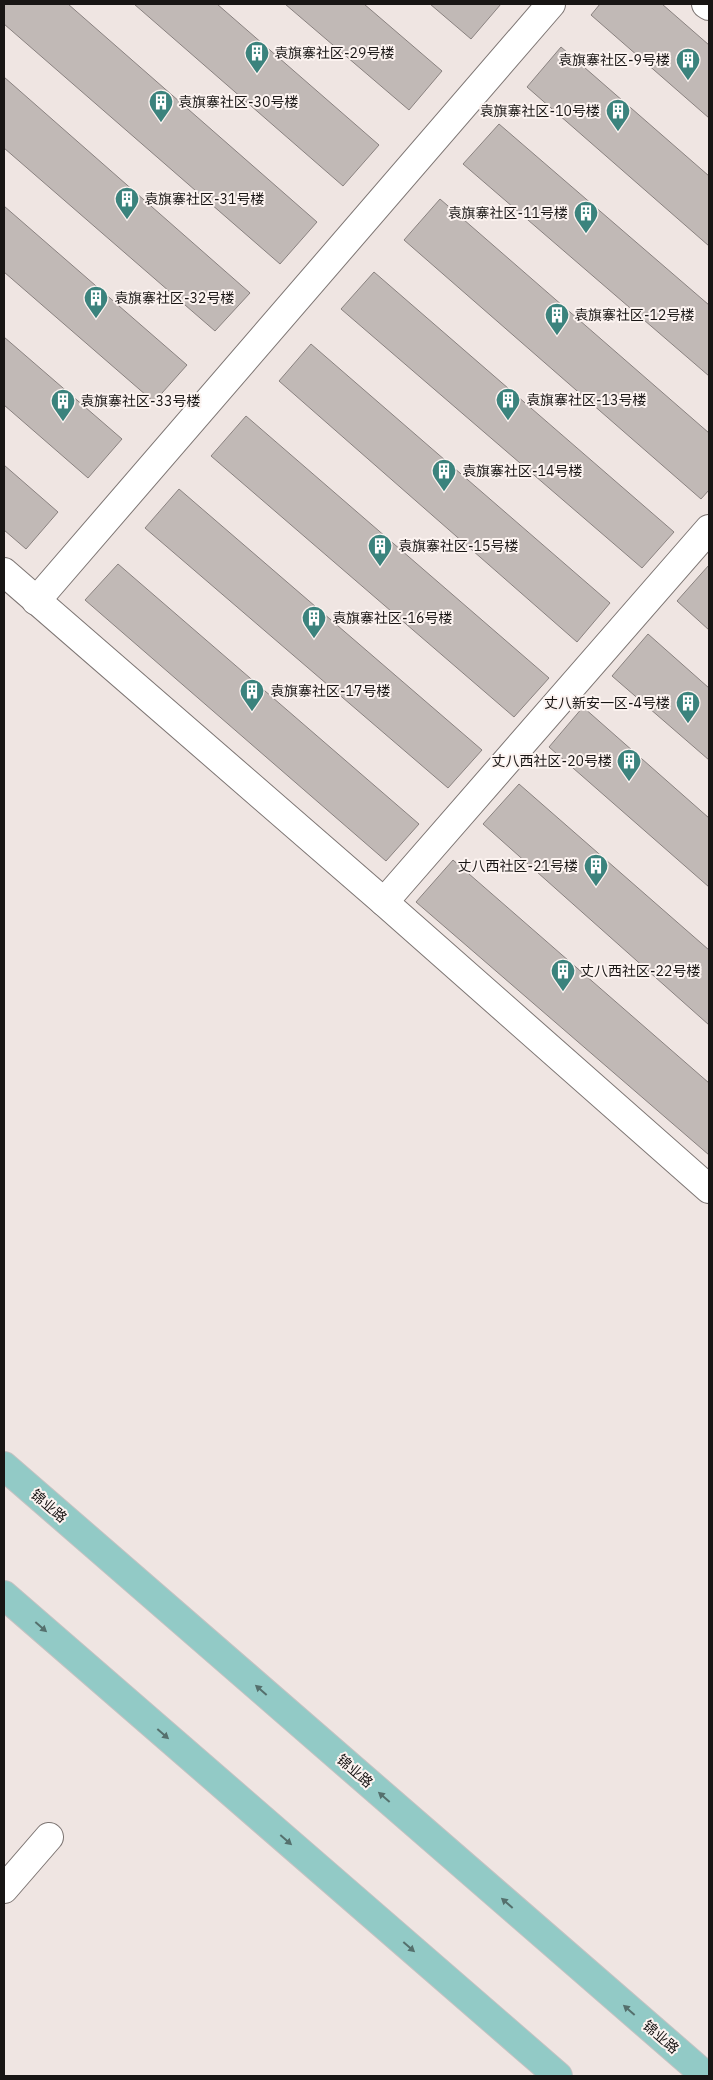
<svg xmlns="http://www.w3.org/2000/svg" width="713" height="2080" viewBox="0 0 713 2080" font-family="'IBM Plex Sans','Noto Sans SC',sans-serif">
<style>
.building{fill:#c1b9b6;stroke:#8a8280}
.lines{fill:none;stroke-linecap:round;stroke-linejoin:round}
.minor-casing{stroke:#7d7573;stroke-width:30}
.major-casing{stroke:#c3c2c2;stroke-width:30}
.minor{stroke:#fff;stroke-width:28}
.major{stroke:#92cac6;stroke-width:28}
.oneway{fill:#55706d}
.labels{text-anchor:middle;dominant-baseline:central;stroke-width:4;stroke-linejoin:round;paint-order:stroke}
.poi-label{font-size:14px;fill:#181514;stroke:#fcf3f0;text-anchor:start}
.street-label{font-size:14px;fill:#181514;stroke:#fcf3f0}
</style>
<rect width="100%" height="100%" fill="#efe5e2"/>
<g class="building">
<path d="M4,4h64l249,218 -37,42 -276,-240z"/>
<path d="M134,4h83l162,141 -36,41z"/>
<path d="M285,4h79l78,67 -33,39z"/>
<path d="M430,4h71l-30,35z"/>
<path d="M600,4h62l47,41v73l-118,-103z"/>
<path d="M561,47l148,129v70l-182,-159z"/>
<path d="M4,77l246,216 -35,38 -211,-183z"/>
<path d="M499,124l210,181v71l-246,-212z"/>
<path d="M440,199l269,234v57l-8,9 -297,-259z"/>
<path d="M4,206l183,159 -33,37 -150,-130z"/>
<path d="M374,272l300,260 -32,36 -301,-259z"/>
<path d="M4,337l118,102 -34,39 -84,-73z"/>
<path d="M311,344l299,259 -33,39 -298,-261z"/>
<path d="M246,416l303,262 -35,39 -303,-261z"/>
<path d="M4,465l54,47 -32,37 -22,-19z"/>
<path d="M179,489l303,261 -34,38 -303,-260z"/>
<path d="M118,564l301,260 -33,37 -301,-261z"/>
<path d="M709,565v65l-32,-29z"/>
<path d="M648,634l61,54v72l-97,-84z"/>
<path d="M583,707l126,111v69l-160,-140z"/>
<path d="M519,784l190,166v75l-226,-201z"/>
<path d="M453,860l256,223v72l-293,-253z"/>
</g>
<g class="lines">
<defs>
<g id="minor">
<path d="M706,4l3,2"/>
<path d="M4,572l380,330 325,287"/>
<path d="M36,601l515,-597"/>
<path d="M384,902l325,-373"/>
<path d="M4,1889l45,-52"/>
</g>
<g id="major">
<path d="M4,1466l702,610"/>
<path d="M4,1595l554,481"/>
</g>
</defs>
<use href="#minor" class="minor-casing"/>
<use href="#major" class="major-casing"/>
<use href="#minor" class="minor"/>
<use href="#major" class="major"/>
</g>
<defs><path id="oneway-solid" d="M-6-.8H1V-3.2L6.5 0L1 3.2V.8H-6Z" transform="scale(1.25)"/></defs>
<g class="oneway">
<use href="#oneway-solid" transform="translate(41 1627) rotate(41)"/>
<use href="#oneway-solid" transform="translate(261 1690) rotate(-139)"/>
<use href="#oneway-solid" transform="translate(163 1734) rotate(41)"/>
<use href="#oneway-solid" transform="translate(384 1797) rotate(-139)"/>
<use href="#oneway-solid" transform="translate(286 1840) rotate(41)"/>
<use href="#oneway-solid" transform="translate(507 1903) rotate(-139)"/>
<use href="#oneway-solid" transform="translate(409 1947) rotate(41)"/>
<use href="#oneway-solid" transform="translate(629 2010) rotate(-139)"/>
</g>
<defs>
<symbol id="building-pin" viewBox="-11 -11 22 30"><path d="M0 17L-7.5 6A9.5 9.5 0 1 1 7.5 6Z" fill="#3b837d" stroke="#fcf3f0"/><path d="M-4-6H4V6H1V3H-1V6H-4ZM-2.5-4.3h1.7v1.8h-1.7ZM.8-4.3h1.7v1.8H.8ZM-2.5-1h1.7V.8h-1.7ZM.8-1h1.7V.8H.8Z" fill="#fff"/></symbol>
</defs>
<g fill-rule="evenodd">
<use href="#building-pin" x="243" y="39" width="28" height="38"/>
<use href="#building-pin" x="674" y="46" width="28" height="38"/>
<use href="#building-pin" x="147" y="88" width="28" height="38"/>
<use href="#building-pin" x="604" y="97" width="28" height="38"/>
<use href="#building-pin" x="113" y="185" width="28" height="38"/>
<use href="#building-pin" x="572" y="199" width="28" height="38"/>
<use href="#building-pin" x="82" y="284" width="28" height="38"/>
<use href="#building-pin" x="543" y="301" width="28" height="38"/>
<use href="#building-pin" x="494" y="386" width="28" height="38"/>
<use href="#building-pin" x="49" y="387" width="28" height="38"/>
<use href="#building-pin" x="430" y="457" width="28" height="38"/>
<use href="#building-pin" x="366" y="532" width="28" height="38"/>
<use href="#building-pin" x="300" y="604" width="28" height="38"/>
<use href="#building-pin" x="238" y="677" width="28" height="38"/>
<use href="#building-pin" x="674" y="689" width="28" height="38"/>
<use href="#building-pin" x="615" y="747" width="28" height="38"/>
<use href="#building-pin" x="582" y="852" width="28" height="38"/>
<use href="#building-pin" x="549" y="957" width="28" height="38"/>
</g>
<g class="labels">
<g class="poi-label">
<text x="274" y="53">袁旗寨社区-29号楼</text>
<text x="670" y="60" text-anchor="end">袁旗寨社区-9号楼</text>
<text x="178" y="102">袁旗寨社区-30号楼</text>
<text x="600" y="111" text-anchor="end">袁旗寨社区-10号楼</text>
<text x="144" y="199">袁旗寨社区-31号楼</text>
<text x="568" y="213" text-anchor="end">袁旗寨社区-11号楼</text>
<text x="114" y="298">袁旗寨社区-32号楼</text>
<text x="574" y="315">袁旗寨社区-12号楼</text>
<text x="526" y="400">袁旗寨社区-13号楼</text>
<text x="80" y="401">袁旗寨社区-33号楼</text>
<text x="462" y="471">袁旗寨社区-14号楼</text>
<text x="398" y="546">袁旗寨社区-15号楼</text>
<text x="332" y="618">袁旗寨社区-16号楼</text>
<text x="270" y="691">袁旗寨社区-17号楼</text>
<text x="670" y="703" text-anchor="end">丈八新安一区-4号楼</text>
<text x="612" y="761" text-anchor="end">丈八西社区-20号楼</text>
<text x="578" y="866" text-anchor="end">丈八西社区-21号楼</text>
<text x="580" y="971">丈八西社区-22号楼</text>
</g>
<g class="street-label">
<text transform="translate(49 1506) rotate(41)">锦业路</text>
<text transform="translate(355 1771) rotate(41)">锦业路</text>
<text transform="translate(661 2037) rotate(41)">锦业路</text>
</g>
</g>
<rect width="713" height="2080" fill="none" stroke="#181514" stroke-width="10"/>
</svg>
